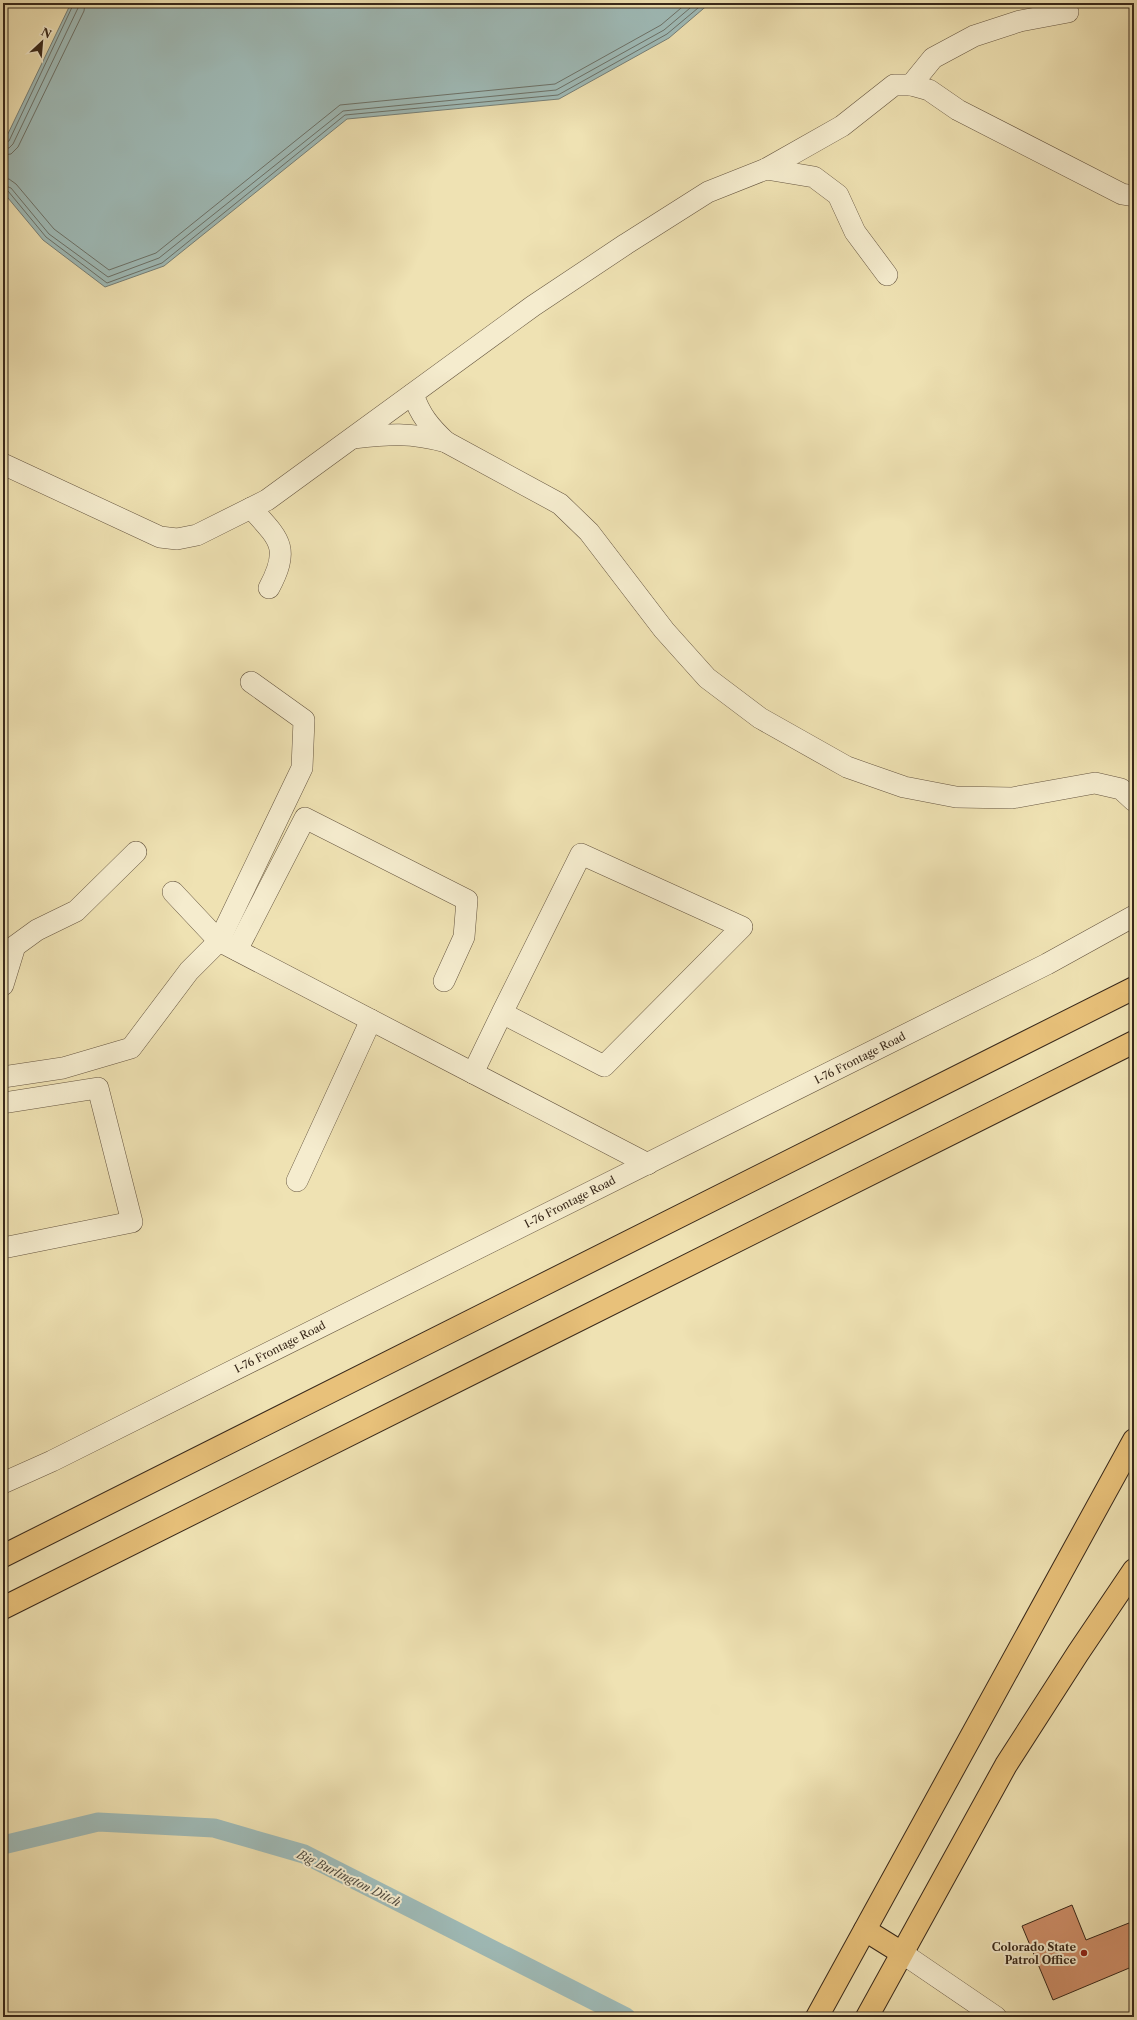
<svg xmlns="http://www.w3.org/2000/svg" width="1137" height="2020" viewBox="0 0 1137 2020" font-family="'Libre Caslon Text',serif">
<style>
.water{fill:#9fbbb8;stroke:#768079}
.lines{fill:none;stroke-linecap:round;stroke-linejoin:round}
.shore{stroke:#6c7269;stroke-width:1}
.canal{stroke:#9fbbb8;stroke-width:19}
.building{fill:#cf906b;stroke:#38281a}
.minor-casing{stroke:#665640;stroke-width:22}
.highway-casing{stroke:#38281a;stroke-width:24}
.minor{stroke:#f5ecce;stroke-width:21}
.highway{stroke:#e8c17a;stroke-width:22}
.poi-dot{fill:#8f2418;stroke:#f5ecce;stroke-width:1.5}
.labels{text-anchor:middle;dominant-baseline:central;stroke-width:4;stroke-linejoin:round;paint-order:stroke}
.street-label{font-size:11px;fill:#38281a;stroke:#f5ecce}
.poi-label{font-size:11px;font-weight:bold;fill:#38281a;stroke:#f5ecce;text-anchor:end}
.water-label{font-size:12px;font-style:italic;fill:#524d42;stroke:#f5ecce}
</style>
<rect width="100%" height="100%" fill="#efe2b3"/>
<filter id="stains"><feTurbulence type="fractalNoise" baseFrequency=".005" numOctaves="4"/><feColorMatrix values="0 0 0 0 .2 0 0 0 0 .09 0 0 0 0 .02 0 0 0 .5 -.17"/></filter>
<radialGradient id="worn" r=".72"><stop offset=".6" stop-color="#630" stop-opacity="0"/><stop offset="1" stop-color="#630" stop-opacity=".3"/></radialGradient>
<path class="water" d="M71,3h639l-41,35 -110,61 -212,20 -183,147 -59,21 -62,-47 -40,-48v-48z"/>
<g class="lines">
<g class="shore">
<path d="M3,144l6,-3 65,-138"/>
<path d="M3,149l6,-1 4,-4 65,-136 1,-5"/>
<path d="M3,155l8,-1 7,-7 66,-136 1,-8"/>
<path d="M3,179h6l7,5 38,45 55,41 47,-17 184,-148 215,-21 106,-59 26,-22"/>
<path d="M3,185l8,3 38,46 59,43 51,-19 184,-147 213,-21 108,-60 32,-27"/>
<path d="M3,190l5,1 38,46 61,46 55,-20 183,-148 213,-20 109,-61 37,-31"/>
</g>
<path class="canal" d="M3,1845l95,-23 116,6 90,26 322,163"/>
</g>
<path class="building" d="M1072,1905l14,35 48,-19v45l-81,34 -31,-74z"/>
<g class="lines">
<defs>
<g id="minor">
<path d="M911,85l22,-27 41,-22 46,-15 48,-9"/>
<path d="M766,169l76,-43 52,-41h17l18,5 29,20 164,84 12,2"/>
<path d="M413,394c7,21 17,33 33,48"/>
<path d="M353,438c35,-4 58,-6 93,4l114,62 29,28 75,98 43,48 53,40 87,49 57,20 52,10 56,1 83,-15 26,6 13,12"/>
<path d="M3,464l157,73 17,2 20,-4 70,-35 266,-194 93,-62 82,-52 58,-23 48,8 24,18 17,37 32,43"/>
<path d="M251,508c28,31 40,39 18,80"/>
<path d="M173,892l46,49 83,-173 2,-48 -53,-38"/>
<path d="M237,950l68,-132 162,82 -3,37 -20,44"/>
<path d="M3,985l12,-39 22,-16 39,-19 60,-59"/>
<path d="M473,1073l29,-60 102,53 138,-139 -161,-73 -79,159"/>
<path d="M3,1077l60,-9 68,-20 58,-77 30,-30 429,223"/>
<path d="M3,1103l95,-15 34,134 -129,26"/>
<path d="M297,1181l74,-161"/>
<path d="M3,1483l49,-22 995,-497 87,-48"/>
<path d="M902,1953l94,64"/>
</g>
<g id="highway">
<path d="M3,1556l1131,-568"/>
<path d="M3,1608l1131,-566"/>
<path d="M865,1930l37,23"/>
<path d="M817,2017l317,-577"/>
<path d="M867,2017l139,-252 72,-112 56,-83"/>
</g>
</defs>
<use href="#minor" class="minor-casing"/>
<use href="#highway" class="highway-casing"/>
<use href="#minor" class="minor"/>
<use href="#highway" class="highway"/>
</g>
<circle class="poi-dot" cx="1084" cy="1953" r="4"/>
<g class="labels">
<g class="street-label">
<text transform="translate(860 1058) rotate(-27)">I-76 Frontage Road</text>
<text transform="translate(570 1202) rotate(-27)">I-76 Frontage Road</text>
<text transform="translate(280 1347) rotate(-27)">I-76 Frontage Road</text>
</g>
<g class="poi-label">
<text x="1076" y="1947">Colorado State<tspan x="1076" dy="13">Patrol Office</tspan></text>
</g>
<g class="water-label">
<text transform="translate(349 1878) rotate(26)">Big Burlington Ditch</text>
</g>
</g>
<rect width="1137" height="2020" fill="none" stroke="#efe2b3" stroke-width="16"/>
<rect x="4" y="4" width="1129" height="2012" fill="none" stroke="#38281a" stroke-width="2"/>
<rect x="8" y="8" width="1121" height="2004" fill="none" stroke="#38281a"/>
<g transform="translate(42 42) rotate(26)" stroke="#f5ecce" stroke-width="3" paint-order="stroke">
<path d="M0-3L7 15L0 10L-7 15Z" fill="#38281a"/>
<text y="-6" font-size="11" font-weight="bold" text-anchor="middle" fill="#38281a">N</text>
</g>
<rect width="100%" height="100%" filter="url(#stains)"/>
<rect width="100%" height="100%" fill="url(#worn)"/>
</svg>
